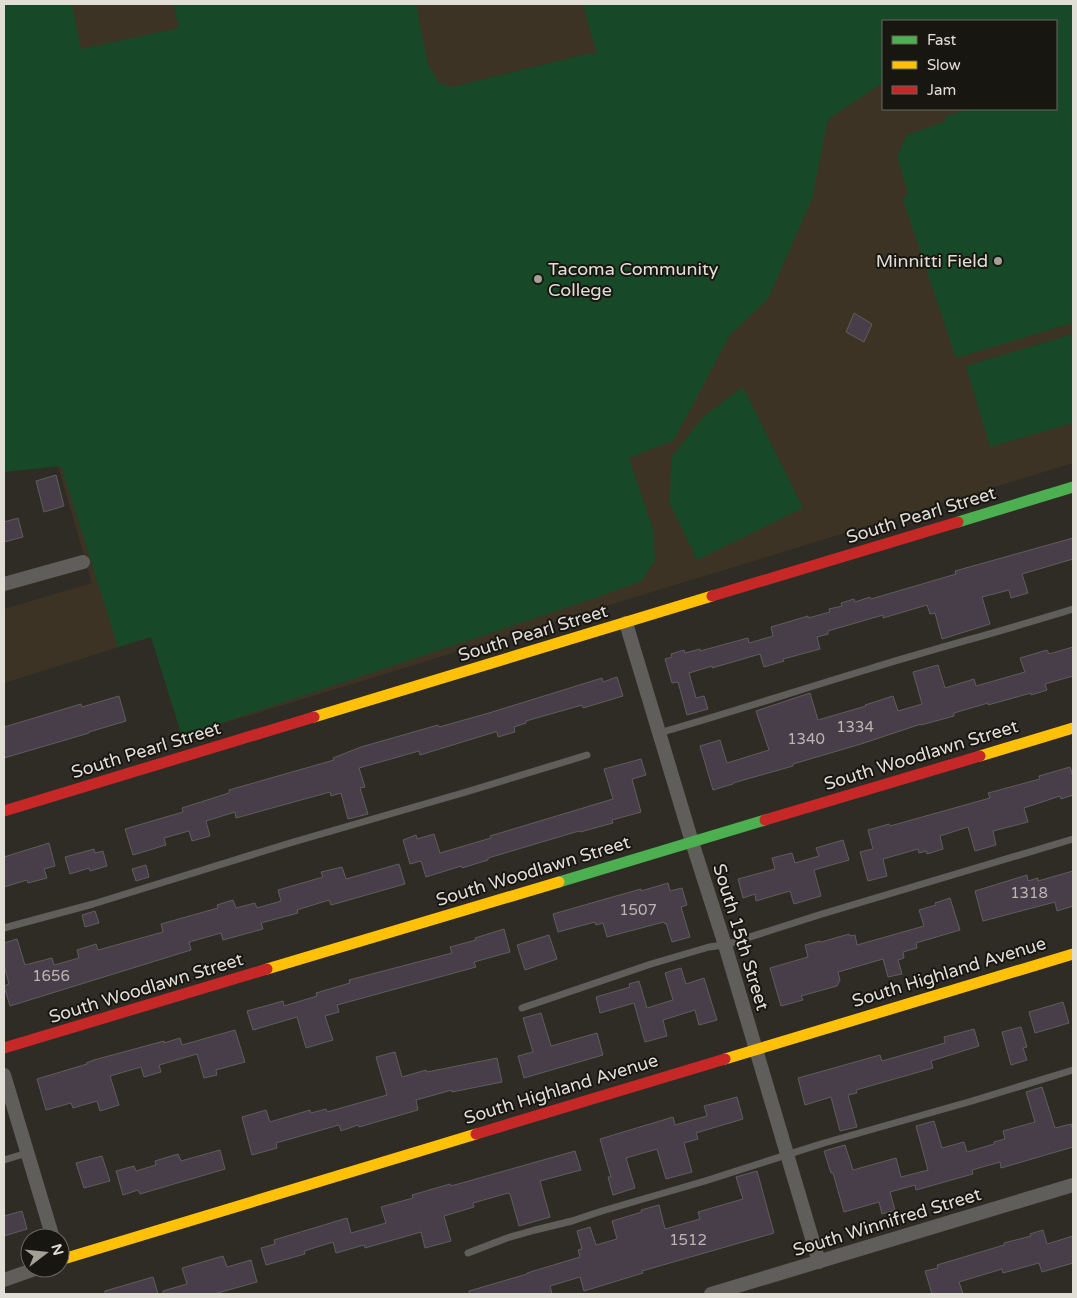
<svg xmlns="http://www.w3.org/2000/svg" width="1077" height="1298" viewBox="0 0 1077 1298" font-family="'Varela Round',sans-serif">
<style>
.education{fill:#3c3324;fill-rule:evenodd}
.green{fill:#174928}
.building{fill:#483e49;stroke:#5f5d5d}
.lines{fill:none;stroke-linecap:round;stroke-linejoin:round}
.lane{stroke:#5f5e5b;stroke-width:7}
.street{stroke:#5f5e5b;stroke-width:14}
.fast{stroke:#4caf50;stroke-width:11}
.slow{stroke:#ffc107;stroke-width:11}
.jam{stroke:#c62828;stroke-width:11}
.poi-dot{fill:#a3a098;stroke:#181610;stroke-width:2}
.labels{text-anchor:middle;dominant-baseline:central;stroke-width:4;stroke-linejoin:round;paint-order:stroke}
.number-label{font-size:15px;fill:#bbb6b3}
.poi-label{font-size:18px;fill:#e1ded6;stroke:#181610;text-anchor:end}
.street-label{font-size:18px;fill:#e1ded6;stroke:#181610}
</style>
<rect width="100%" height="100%" fill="#2f2c25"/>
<path class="education" d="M4,4h1069v459l-891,273 -31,-99 -147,46v-74l88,-26 -39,-134zM883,21h173v88h-173z"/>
<g class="green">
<path d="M4,4h68l9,45 98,-21 -6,-24h243l12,60 11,19 13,4 139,-34 6,2 -14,-51h490v319l-117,35 -53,-158 5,-7 -11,-37 10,-21 37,-13 3,-6 22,-7h87v-88h-173v62l-55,36 -16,80 -44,100 -38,36 -56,105 -45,18 24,71 2,31 -13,21 -47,17 -413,138 -31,-99 -33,10 -57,-181 -57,6z"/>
<path d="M1073,334v89l-83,24 -24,-81z"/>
<path d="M743,387l60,121 -106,52 -28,-58 3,-45 31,-40z"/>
</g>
<g class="building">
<path d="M854,313l18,11 -8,18 -18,-10z"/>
<path d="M56,475l8,31 -20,6 -8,-31z"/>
<path d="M18,518l5,19 -19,5v-20z"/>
<path d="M1073,538v21l-51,15 6,19 -17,5 -2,-8 -27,7 8,27 -48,15 -7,-26 -5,1 -3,-9 -44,13v-3l-55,16v3l-11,3 3,12 -37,10 1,2 -20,6 -4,-13 -48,14v-2l-23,7 7,25 8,-2 4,13 -21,6 -9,-33 -6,1 -7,-24 7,-2 -1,-3 13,-4 1,3 15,-4v2l48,-13 1,5 24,-7 -2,-9 37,-11v2l22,-6 -1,-3 13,-3 -1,-3 13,-4 1,3 15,-5 1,2 85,-25 -1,-3z"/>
<path d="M1073,647v29l-28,8 2,6 -16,5v-2l-43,12v-2l-34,10v3l-33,9v-1l-60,20 -68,20v2l-60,17v1l-20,6 -13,-44 20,-6 7,23 42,-13 -13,-39 54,-18 8,27 48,-14 -1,-1 28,-9 5,15 24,-7 -9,-32 25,-7 7,23 29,-9 2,7 49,-14 -5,-14 27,-8 2,4z"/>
<path d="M617,677l6,19 -40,12 -1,-3 -56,16v2l-12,4 1,5 -17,5 -1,-5h-2l-75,23 -1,-4 -60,17 6,19 -5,1 8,26 -20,5 -7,-26 -10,3 -1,-4 -94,26 -1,-6 -29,9 4,15 -18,5 -3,-10 -25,7 2,7 -33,10 -8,-26 58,-17 -1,-4 47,-15v-3l105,-30 -1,-2 28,-11 77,-22 1,2 50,-14 113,-35 1,4z"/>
<path d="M119,696l7,25 -37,11v1l-85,25v-31l77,-23 1,3z"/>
<path d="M641,759l5,16 -14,4 9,33 -29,8 1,3 -33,9 -1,-1 -91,27v2l-26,8 -1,-2 -35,11 -5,-16 -11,3 -7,-24 13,-5 1,4 17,-5 6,19 51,-15 -1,-2 123,-37 -9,-30z"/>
<path d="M1070,767l3,10v18l-12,4 -1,-3 -36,12 4,14 -35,9 3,14 -21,6 -7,-24 -28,9 3,13 -16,5 -1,-3 -7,2 -1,-4 -35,10 4,17 -19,5 -8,-29 13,-3 -5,-19 21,-6 1,2 100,-28 -2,-5 52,-14 -1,-3z"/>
<path d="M843,840l6,20 -35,10 7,26 -27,8 -4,-13 -34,10 -1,-7 -12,4 -5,-19 37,-10 -3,-11 20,-5 3,10 24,-7 -3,-8z"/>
<path d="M49,843l6,23 -11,3 3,9 -19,5 -1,-3 -23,7v-30z"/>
<path d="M94,849l1,4 8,-2 4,15 -17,5 -1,-3 -19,6 -5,-17z"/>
<path d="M399,864l6,20 -74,21 -2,-5 -32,10 1,3 -37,10 2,6 -40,11 -2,-7 -32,9 2,8 -181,56 -6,-20 5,-2 -5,-19v-22l13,-4 8,26 27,-7 2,7 25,-7 -2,-8 19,-6 2,6 65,-18 -2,-8 57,-16 -1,-3 16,-5 3,8 19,-5 2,5 24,-7 -3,-11 45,-13 -2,-5 21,-5 4,12z"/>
<path d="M146,865l3,12 -13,4 -4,-12z"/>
<path d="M1073,871v35l-16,5 -2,-9 -72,19 -8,-30 52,-16 1,6 10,-3v3z"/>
<path d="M668,883l2,8 12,-3 5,17 -6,2 9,30 -18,5 -6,-19 -1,1 -1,-2 -57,15 -4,-14 -7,2 -1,-3 -37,10 -5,-18 63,-18 25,-7v2z"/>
<path d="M950,898l10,32 -44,13 1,5 -14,4 1,6 -6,2 4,14 -14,3 -5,-18 -45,13 2,8 -3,6 -36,10 2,4 -22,6 -11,-38 38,-11 -3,-12 15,-4 1,1 28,-8 1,2 5,-1 2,10 67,-19 -5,-16 17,-5 -1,-2z"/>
<path d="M95,911l4,12 -14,4 -3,-12z"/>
<path d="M504,929l6,23 -36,10 2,5 -139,38 2,7 -14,4 8,24 -27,8 -9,-31 -44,13 -6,-19 36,-10 1,5 33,-10 -1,-3 34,-10 -1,-3 103,-27 -2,-6 26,-7 -1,-2z"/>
<path d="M549,935l8,24 -32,11 -8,-25z"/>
<path d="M681,968l5,16 18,-6 13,42 -18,5 -4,-15 -32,10 4,16 -22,6 -11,-39 -34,10 -4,-16 34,-10 -1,-3 10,-3 8,27 26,-8 -8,-27z"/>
<path d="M1063,1002l6,21 -34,10 -6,-21z"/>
<path d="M541,1013l10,33 46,-13 6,22 -79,23 -6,-22 15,-4 -10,-34z"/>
<path d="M1021,1027l6,20 -4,1 4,12 -16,5 -9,-33z"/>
<path d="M974,1029l5,17 -48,15 2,7 -77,22 1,3 -9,2 9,32 -17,4 -9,-34 -26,8 -7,-27 82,-23 2,6 63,-18 -1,-6z"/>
<path d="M235,1030l10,32 -29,8 1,5 -13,3 -7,-24 -38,11 2,7 -17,5 -3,-10 -31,9 9,29 -19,6 -3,-10 -24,7 -2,-5 -25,7 -9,-31 50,-15 -1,-1 8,-3 70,-19v2l16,-5 2,7z"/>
<path d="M395,1052l7,25 24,-7 1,2 70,-14 5,24 -50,10v-2l-36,10 2,10 -59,17 -1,-2 -17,6 -2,-6 -63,18 1,5 -25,7 -10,-38 24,-7 4,12 40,-12 1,3 15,-4 1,3 60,-17 -11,-38z"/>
<path d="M1042,1087l13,41 16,-4 2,6v17l-72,21 -1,-6 -28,8 1,4 -57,16 -1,-5 -25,7 5,18 -13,4 -3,-12 -35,10 -11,-39h-2l-7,-22 21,-6 8,25 43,-12 5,19 27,-7 -12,-44 18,-5 8,27 22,-6 3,10 27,-8v-2l11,-3 -2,-8 32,-9 -9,-30z"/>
<path d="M737,1097l6,22 -47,14 2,6 -14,4 8,29 -26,7 -9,-30 -31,9 9,30 -22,7 -5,-18h3l-11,-38 73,-22 2,8 32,-9 -3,-10z"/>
<path d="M220,1150l5,19 -85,25 -2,-4 -15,5 -7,-24 18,-5 2,5 20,-6 -1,-4 23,-7 3,7z"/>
<path d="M575,1151l6,19 -41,11 10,36 -31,9 -9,-32h-1l-1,-1 -35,10 1,4 -30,9 7,25 -26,7 -4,-16 -56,16 -1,-3 -28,8 -3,-11 -29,9 1,3 -39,11 -5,-17 14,-4 -1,-4 73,-22 4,15 35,-10 -5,-16 32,-9 -1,-3 38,-11 1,2z"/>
<path d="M102,1156l8,25 -26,7 -8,-25z"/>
<path d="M757,1171l17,62 -132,38 1,2 -59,18 -4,-14 -30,9 2,8h-83v-3l58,-17v-1l53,-16 -2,-7 4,-1 -5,-18 13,-4 6,18 21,-6 -5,-18 30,-9 -1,-2 18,-5 6,24 35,-10 -2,-7 45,-13 -7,-22z"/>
<path d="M22,1211l5,18 -23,7v-20z"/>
<path d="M1043,1230l4,14 26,-8v27l-31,9 -3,-9 -36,10 -1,-4 -43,13 4,12h-31l-7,-23 13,-3 -1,-3 67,-20v-2l27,-7 -1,-2z"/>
<path d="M223,1256l4,11 24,-7 6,22 -43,12h-51v-3l24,-7 -5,-16z"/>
<path d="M153,1277l5,17h-53v-3z"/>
</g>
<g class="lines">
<g class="lane">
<path d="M659,733c70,-20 140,-43 210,-64 68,-21 137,-39 204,-60"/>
<path d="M4,928l89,-24 197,-61 176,-51 121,-37"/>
<path d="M522,1008l129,-44 58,-17 16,-2 97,-31 251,-75"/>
<path d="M4,1160l23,-7"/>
<path d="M468,1253l39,-15 28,-8 37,-9 30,-10 103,-30 119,-38 148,-42 101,-31"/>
</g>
<g class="street">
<path d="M4,584l79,-22"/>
<path d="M626,623l66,219 33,103 94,317"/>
<path d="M4,1075l49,163"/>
<path d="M4,1280l34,-12"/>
<path d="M711,1294l362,-109"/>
</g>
<g class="fast">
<path d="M958,522l115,-35"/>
<path d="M559,882l206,-62"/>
</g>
<g class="slow">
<path d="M314,717l398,-121"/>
<path d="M980,756l93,-28"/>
<path d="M267,969l292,-87"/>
<path d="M725,1059l348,-105"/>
<path d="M60,1260l416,-126"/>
</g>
<g class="jam">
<path d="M712,596l246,-74"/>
<path d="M4,811l310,-94"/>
<path d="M765,820l215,-64"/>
<path d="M4,1048l263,-79"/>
<path d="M476,1134l249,-75"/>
</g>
</g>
<g class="poi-dot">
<circle cx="998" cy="261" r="5"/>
<circle cx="538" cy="279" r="5"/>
</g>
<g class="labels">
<g class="number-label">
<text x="855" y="727">1334</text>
<text x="806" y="739">1340</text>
<text x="1029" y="893">1318</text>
<text x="638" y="910">1507</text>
<text x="51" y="976">1656</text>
<text x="688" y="1240">1512</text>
</g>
<g class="poi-label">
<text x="988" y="261">Minnitti Field</text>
<text x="548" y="269" text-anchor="start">Tacoma Community<tspan x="548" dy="21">College</tspan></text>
</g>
<g class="street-label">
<text transform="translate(921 515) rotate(-17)">South Pearl Street</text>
<text transform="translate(533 633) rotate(-17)">South Pearl Street</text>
<text transform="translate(146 750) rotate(-17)">South Pearl Street</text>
<text transform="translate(921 755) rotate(-17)">South Woodlawn Street</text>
<text transform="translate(533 871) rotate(-17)">South Woodlawn Street</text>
<text transform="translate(741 937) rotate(73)">South 15th Street</text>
<text transform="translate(949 972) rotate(-17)">South Highland Avenue</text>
<text transform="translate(146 988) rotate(-17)">South Woodlawn Street</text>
<text transform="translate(561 1089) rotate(-17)">South Highland Avenue</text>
<text transform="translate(887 1222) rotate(-17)">South Winnifred Street</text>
</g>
</g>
<rect width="1077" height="1298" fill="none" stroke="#e1ded6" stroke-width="10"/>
<rect x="882" y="20" width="175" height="90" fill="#181610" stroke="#68665f"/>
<rect x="892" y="36" width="25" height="8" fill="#4caf50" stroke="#68665f"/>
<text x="927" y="45" font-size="15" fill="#e1ded6">Fast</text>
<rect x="892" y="61" width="25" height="8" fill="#ffc107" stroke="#68665f"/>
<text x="927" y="70" font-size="15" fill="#e1ded6">Slow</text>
<rect x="892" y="86" width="25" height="8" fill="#c62828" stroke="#68665f"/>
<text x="927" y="95" font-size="15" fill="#e1ded6">Jam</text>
<g transform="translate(45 1253) rotate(74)"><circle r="24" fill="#181610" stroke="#68665f"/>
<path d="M0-4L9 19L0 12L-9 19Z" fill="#a3a098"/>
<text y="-8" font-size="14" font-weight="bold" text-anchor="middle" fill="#e1ded6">N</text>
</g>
</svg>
